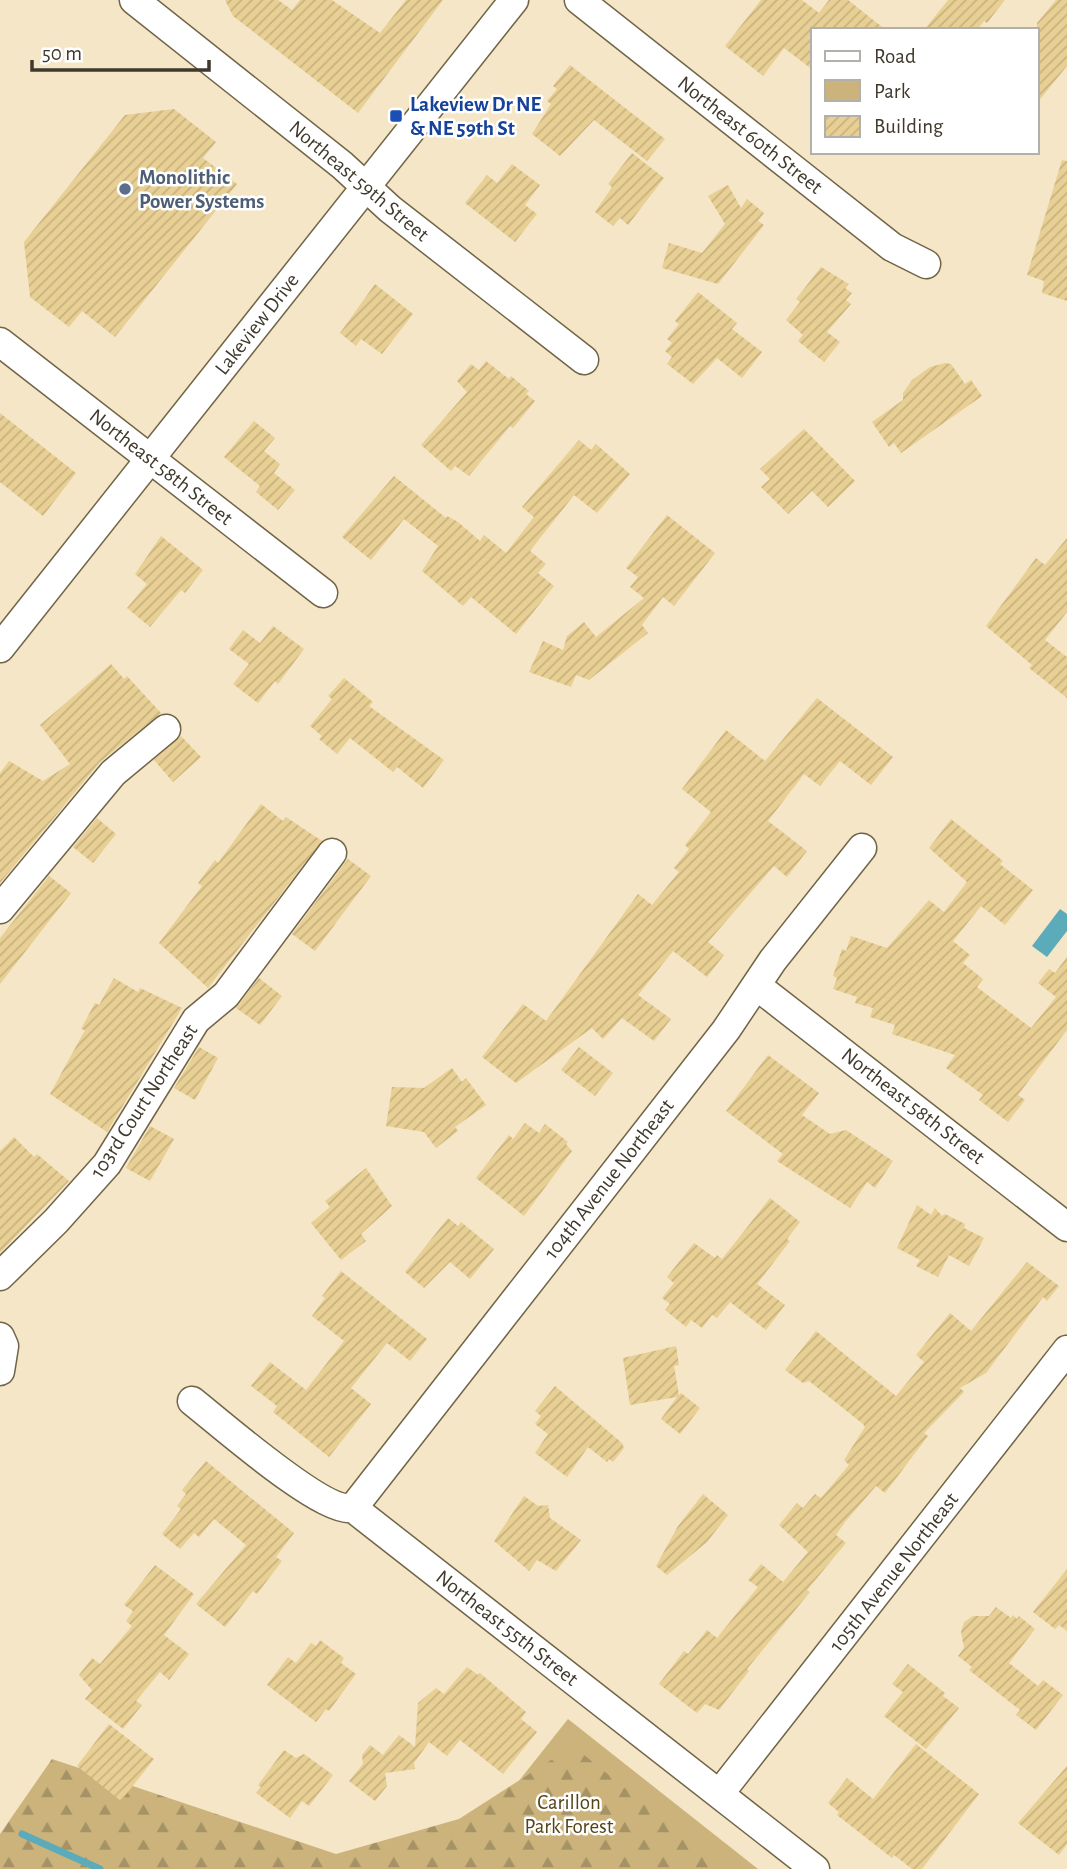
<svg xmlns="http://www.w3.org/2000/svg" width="1067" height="1869" viewBox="0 0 1067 1869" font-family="'Alegreya Sans',sans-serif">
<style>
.green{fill:#cbb37b}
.forest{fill:url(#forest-firs)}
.water{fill:#5babba}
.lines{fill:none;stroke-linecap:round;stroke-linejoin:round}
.stream{stroke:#5babba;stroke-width:7}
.building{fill:url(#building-hatch)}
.minor-casing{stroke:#716548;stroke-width:31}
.minor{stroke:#fff;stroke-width:28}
.transit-dot{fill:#1a4fb4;stroke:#fff;stroke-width:2.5}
.service-dot{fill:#5c6f8a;stroke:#fff;stroke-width:2.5}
.labels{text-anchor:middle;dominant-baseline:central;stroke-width:5;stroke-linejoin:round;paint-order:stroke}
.transit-label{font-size:21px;font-weight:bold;fill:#164399;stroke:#fff;text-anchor:start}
.street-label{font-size:21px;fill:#3f392c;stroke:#fff}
.service-label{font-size:21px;font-weight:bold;fill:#4e5e75;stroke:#fff;text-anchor:start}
.park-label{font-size:21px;fill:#564416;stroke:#fff}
</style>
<defs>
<pattern id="forest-firs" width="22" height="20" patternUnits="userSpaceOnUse" patternTransform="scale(1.75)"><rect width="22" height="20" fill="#cbb37b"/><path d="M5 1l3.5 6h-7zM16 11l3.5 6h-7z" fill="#a69365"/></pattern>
<pattern id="building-hatch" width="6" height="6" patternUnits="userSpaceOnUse" patternTransform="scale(1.75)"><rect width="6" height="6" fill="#e8cf94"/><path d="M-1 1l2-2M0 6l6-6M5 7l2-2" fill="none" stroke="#c8b280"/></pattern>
</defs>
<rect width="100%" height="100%" fill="#f4e6c6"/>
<path class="green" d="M568,1719l190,150h-309z"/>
<path class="forest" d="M573,1746l152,123h-725v-35l52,-75 284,95 123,-35z"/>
<path class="water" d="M1060,909l7,5v17l-20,26 -15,-11z"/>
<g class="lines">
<path class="stream" d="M22,1834l78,35"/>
</g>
<g class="building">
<path d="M225,0h53l14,10 8,-10h32l48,33 26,-33h37l-85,113 -125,-97z"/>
<path d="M761,0h41l17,13 10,-13h19l38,30h-73v40l-29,-22 -21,28 -38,-30z"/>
<path d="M948,0h57l-18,23 -3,-2 -7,9h-53z"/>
<path d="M1056,0h11v66l-30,37v-80z"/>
<path d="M570,65l95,74 -18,22 -53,-41 -34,36 -28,-22 19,-30 -4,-3 10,-12 -4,-3z"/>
<path d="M174,109l42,33 -13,16 34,26 -122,153 -33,-26 -13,16 -39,-30 -6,-55 101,-127z"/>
<path d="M632,153l32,25 -36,47 -8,-7 -7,8 -18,-14 17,-25 -4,-3z"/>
<path d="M1062,160l5,1v140l-25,-8 2,-12 -17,-6z"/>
<path d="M512,164l28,21 -15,20 12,9 -22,28 -50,-39 22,-28 10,8z"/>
<path d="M728,185l13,23 6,-9 17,14 -6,8 6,4 -46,59 -56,-16 7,-25 33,10 23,-29 -17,-28z"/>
<path d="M821,267l28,17 -4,4 7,5 -6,7 5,4 -24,28 13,10 -16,20 -26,-21 5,-6 -17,-15 14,-18 -4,-3z"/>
<path d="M375,284l38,30 -31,40 -21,-15 -5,7 -16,-13z"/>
<path d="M698,292l39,31 -5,6 30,23 -20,26 -25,-20 -24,26 -26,-20 5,-7 -7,-6 7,-8 -5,-4 12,-15 -4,-3z"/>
<path d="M486,361l23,18 2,-3 18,15 -3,3 9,7 -22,27 -3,-2 -41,50 -14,-10 -4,5 -30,-26 46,-53 -10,-11 14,-17 8,6z"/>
<path d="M945,363l6,1 14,20 6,-4 11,16 -81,57 -7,-10 -5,4 -17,-25 31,-22v-7l9,-13 18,-13z"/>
<path d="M0,413l76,60 -33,43 -43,-34z"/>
<path d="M254,421l21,17 -11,13 16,13 -6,9 21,17 -17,20 -22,-18 4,-6 -36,-29z"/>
<path d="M804,429l51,52 -27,26 -16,-16 -24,23 -27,-27 9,-8 -10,-10z"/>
<path d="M579,440l12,10 5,-6 34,30 -33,39 -23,-18 -44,56 16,13 -8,9 16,13 -38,48 -45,-37 -8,9 -41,-35 16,-25 -34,-27 -33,41 -29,-23 52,-61 52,42 1,-2 11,6 22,19 4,-6 22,18 28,-36 -12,-10z"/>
<path d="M667,515l48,38 -41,53 -11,-9 -21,28 6,8 -59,47 -13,-5 -5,12 -42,-15 14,-31 20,9 4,-14 17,-14 12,15 48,-39 -14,-11 8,-10 -12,-9z"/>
<path d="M161,536l42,34 -18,23 -4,-3 -31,37 -23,-19 20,-24 -12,-10z"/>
<path d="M1067,538v74l-22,28 22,17v41l-38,-30 3,-3 -46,-39 50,-68 9,7z"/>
<path d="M273,626l31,23 -26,35 -3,-3 -17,22 -25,-19 16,-20 -20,-15 14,-19 17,13z"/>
<path d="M111,664l13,15 3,-3 34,37 -61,49 -100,121v-110l9,-12 34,20 27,-17 -30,-39z"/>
<path d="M344,678l29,24 -4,4 75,54 -21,28 -26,-21 -4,5 -43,-34 -13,16 -18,-15 3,-3 -12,-10 22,-27 -4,-3z"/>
<path d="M817,698l76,59 -22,28 -31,-24 -20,25 -16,-12 -36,47 39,30 -20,26 -13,-11 -66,76 16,13 -17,22 -34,-26 -35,44 33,24 -17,22 -32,-23 -19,21 -11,-11 -76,55 -34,-26 41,-53 23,17 92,-127 14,11 27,-33 -5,-4 15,-19 -4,-4 26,-33 -29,-23 44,-59 39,31z"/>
<path d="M181,736l20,21 -28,25 -19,-22z"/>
<path d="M261,804l22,17 3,-4 36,24 -114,147 -49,-45 43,-57 -4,-3 17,-23 3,3z"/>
<path d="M97,818l19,16 -23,29 -20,-16z"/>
<path d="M951,819l52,42 -3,3 33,26 -28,35 -24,-19 -28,35 17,14 -7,8 20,16 -6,8 54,41 25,-31 -18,-14 11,-14 6,4 12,-16v73l-49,65 7,5 -17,22 -29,-22 4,-5 -37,-27 9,-13 -63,-21 3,-9 -25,-8 3,-9 -18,-5 2,-6 -24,-8 4,-11 -4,-2 9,-27 4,2 5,-15 36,12 42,-48 15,12 23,-30 -38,-34z"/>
<path d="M348,859l23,17 -56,75 -23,-17z"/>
<path d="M49,876l22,17 -71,91v-46z"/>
<path d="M114,978l24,14 2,-4 42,20 -75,124 -57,-38 35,-64 -4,-1 14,-26 4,2z"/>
<path d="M259,978l23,18 -22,29 -24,-17z"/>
<path d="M199,1047l19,11 -23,42 -21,-12z"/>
<path d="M579,1047l34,26 -18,23 -34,-26z"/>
<path d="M768,1055l51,38 -17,22 28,19 16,-4 47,31 -18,27 -8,-6 -17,26 -73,-47 6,-7 -57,-43z"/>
<path d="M452,1068l10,14 4,-4 20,27 -31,22 3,4 -22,17 -12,-16 -38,-6 6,-39 32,1z"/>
<path d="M525,1123l14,10 6,-9 23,18 -2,2 6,7 -48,65 -48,-38 33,-43 4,4z"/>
<path d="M150,1126l24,13 -24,42 -24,-13z"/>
<path d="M14,1137l20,20 3,-3 32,27 -69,72v-102z"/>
<path d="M366,1168l26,38 -31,28 5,7 -25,19 -30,-37 19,-16 -5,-6z"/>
<path d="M770,1198l30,24 -13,17 3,2 -33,43 28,21 -19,25 -36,-28 -13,16 -5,-3 -10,13 -11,-8 -5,7 -21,-17 5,-6 -8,-6 12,-15 -7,-6 27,-34 21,15 2,-3 5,4z"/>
<path d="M917,1205l14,10 4,-7 7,8 3,-2 20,10 -1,4 20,10 -15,28 -20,-11 -11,22 -22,-11 4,-6 -23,-12z"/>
<path d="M448,1218l10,8 3,-4 33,27 -24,30 -20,-17 -26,26 -19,-16z"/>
<path d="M1027,1262l32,24 -12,15 -4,-4 -57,76 -26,15 4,4 -40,41 4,3 -43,57 -9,-7 -31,36 -9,13 10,8 -39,47 3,2 -63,77 2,2 -30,39 -14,-6 -8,9 -38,-29 25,-33 4,3 19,-24 10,8 41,-51 -10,-7 13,-16 22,18 25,-30 -29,-27 18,-22 6,5 12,-14 6,4 28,-33 -5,-5 21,-33 -2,-3 -54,-43 -6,2 -18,-13 31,-39 80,65 28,-34 -8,-7 34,-42 21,18z"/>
<path d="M341,1271l86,68 -17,22 -23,-18 -36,45 20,16 -42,53 -56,-45 4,-6 -26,-20 19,-24 36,28 38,-49 -32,-25 13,-18 -3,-2z"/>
<path d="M676,1346l3,19 -5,1 5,29 2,-2 19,15 -20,26 -19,-15 16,-22 -47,8 -7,-47z"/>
<path d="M555,1386l67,57 2,5 -11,14 -4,-3 -2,3 -19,-15 -21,30 -32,-24 13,-19 -13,-10 6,-8 -6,-5z"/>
<path d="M206,1461l88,72 -18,24 6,4 -25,33 -4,-3 -28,36 -29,-23 50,-59 -32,-26 -15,18 -5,-4 -14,16 -18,-15 19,-25 -4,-3 9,-12 -4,-4z"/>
<path d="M703,1494l25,21 -21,27 -40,33 -11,-9 22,-40z"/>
<path d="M524,1496l14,10 10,-1 2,13 31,22 -25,31 -19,-11 -8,11 -35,-30z"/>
<path d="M155,1565l39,29 -30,41 25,19 -20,26 -9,-8 -24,29 6,4 -19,24 -38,-30 7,-9 -13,-15 13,-17 8,6 32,-38 -6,-5 7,-10 -9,-6z"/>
<path d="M1067,1569v62l-8,-6 -4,4 -22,-17z"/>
<path d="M996,1607l15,11 2,-3 4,4 2,-3 16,13 -26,34 29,23 5,-6 20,15 -27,35 -20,-15 4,-5 -51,-40 3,-3 -14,-11 6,-8 -3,-16 3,-10 9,-6h16z"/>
<path d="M320,1640l24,18 -3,5 15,11 -27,37 -3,-2 -10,13 -49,-37 21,-28 8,6 15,-20 5,3z"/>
<path d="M908,1664l37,29 -2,3 16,12 -33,41 -42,-33 19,-24 -11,-8z"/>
<path d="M467,1667l11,8 2,-2 46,39 -5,7 16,13 -34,42 -43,-34 -13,16 -18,-14 -15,21 1,6 -30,4 2,13 -12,15 -26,-20 14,-17 -1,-9 8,-10 13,10 16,-20 16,12 3,-44 18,-15 8,6z"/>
<path d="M109,1724l45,35 -33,42 -44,-35z"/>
<path d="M916,1744l63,50 -57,75h-10l-18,-14 -2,3 -55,-43 2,-3 -11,-9 19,-25 26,21z"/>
<path d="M284,1750l12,8 8,-4 29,21 -24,31 -7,-5 -12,17 -34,-25 5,-6 -3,-2z"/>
<path d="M1067,1766v78l-8,11 -41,-32z"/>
</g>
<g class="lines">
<defs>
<g id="minor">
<path d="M134,0l208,165 48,44 194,151"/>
<path d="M579,0l313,247 34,17"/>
<path d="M0,342l323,251"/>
<path d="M0,648l514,-648"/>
<path d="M0,909l113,-136 53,-44"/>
<path d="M757,986l310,241"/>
<path d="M0,1276l56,-55 51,-57 89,-144 30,-25 106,-142"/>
<path d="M0,1337l4,9 -4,25"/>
<path d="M192,1401c28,22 131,113 161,107l14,11 448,350"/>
<path d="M353,1508l373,-478 47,-70 89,-112"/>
<path d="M720,1793l347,-443"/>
</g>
</defs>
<use href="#minor" class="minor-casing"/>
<use href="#minor" class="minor"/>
</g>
<rect class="transit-dot" x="389" y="109" width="14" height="14" rx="3.5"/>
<circle class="service-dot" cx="125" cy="189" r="7"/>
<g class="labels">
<g class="transit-label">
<text x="410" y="104">Lakeview Dr NE<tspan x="410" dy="24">&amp; NE 59th St</tspan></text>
</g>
<g class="street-label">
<text transform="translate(750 135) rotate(38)">Northeast 60th Street</text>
<text transform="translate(359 181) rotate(40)">Northeast 59th Street</text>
<text transform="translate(257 324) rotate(-52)">Lakeview Drive</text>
<text transform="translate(161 467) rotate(38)">Northeast 58th Street</text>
<text transform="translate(144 1101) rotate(-57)">103rd Court Northeast</text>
<text transform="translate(913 1106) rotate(38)">Northeast 58th Street</text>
<text transform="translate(609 1179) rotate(-52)">104th Avenue Northeast</text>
<text transform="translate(894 1572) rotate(-52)">105th Avenue Northeast</text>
<text transform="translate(507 1628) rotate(38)">Northeast 55th Street</text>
</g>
<g class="service-label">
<text x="139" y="177">Monolithic<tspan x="139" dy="24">Power Systems</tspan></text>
</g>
<g class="park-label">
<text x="569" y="1802">Carillon<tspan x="569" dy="24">Park Forest</tspan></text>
</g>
</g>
<rect x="811" y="28" width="228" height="126" fill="#ffffff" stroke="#b2b0ab" stroke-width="2"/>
<rect x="825" y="51" width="35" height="10" fill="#ffffff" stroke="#b2b0ab" stroke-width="2"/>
<text x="874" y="63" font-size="21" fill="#3f392c">Road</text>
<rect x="825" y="80" width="35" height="21" fill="#cbb37b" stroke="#b2b0ab" stroke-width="2"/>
<text x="874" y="98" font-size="21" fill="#3f392c">Park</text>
<rect x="825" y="116" width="35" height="21" fill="url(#building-hatch)" stroke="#b2b0ab" stroke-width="2"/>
<text x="874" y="133" font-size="21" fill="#3f392c">Building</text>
<path d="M32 60v10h177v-10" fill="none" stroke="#3f392c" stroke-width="3.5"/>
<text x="42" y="60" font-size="21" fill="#3f392c" stroke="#ffffff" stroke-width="5" paint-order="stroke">50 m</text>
</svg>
